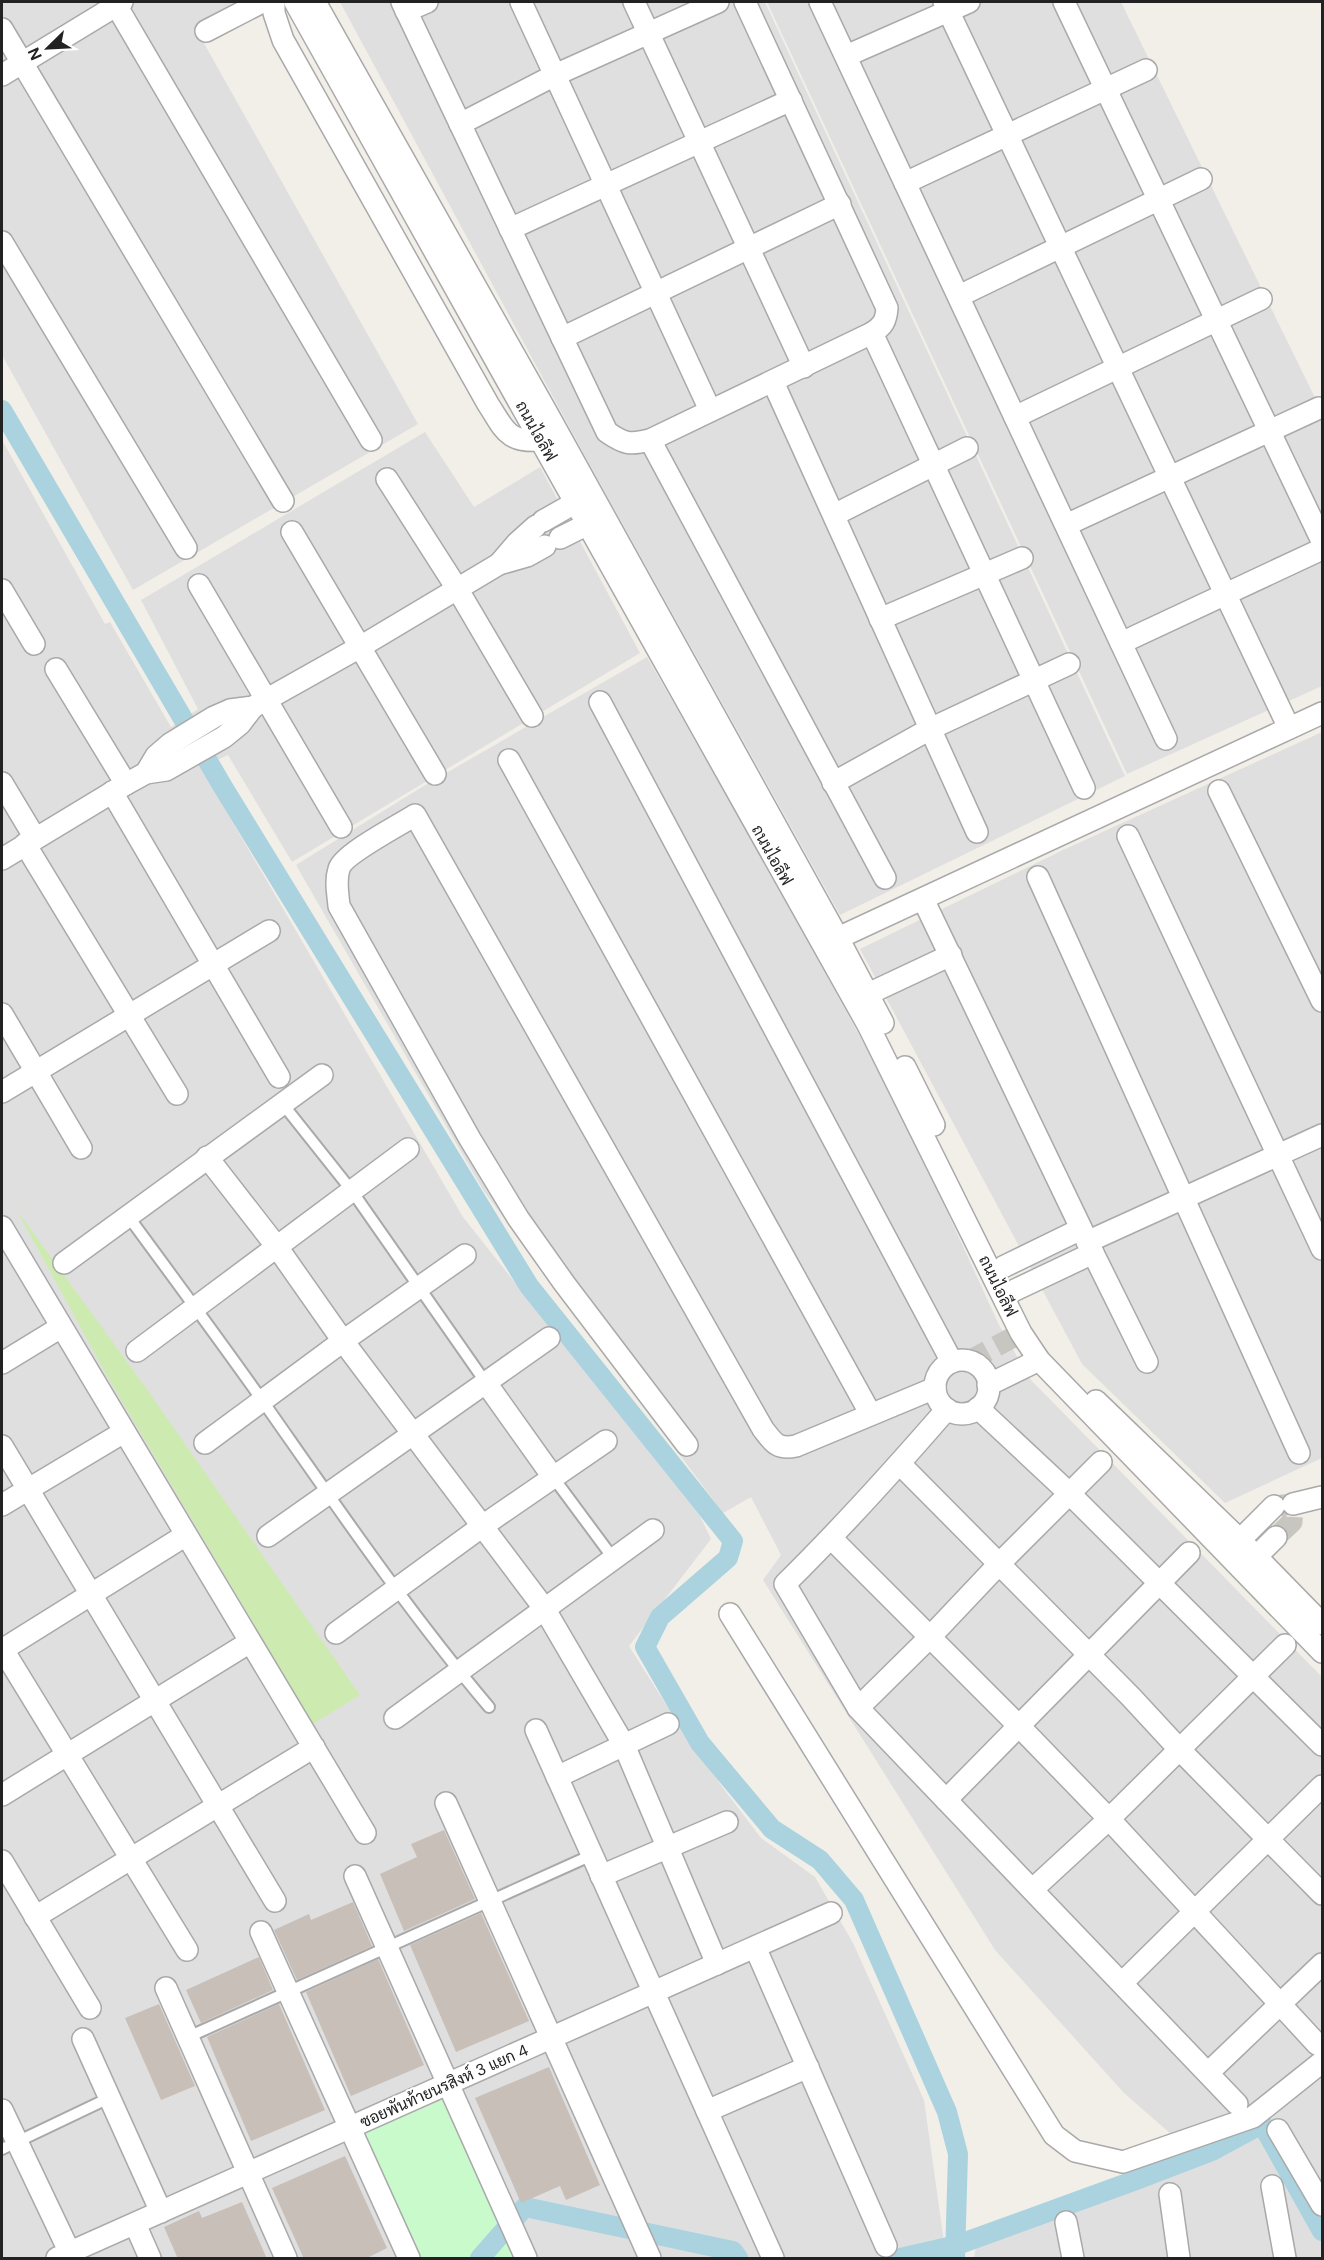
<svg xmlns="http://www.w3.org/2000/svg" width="1324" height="2260" viewBox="0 0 1324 2260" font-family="'DM Sans',Sarabun,sans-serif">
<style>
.residential{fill:#e0dfdf}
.grass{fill:#cdebb0}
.park{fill:#c8facc}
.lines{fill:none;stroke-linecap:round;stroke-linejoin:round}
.canal{stroke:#aad3df;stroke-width:20}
.building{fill:#c7bfb8}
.minor-tunnel{stroke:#c8c6c1;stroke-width:21;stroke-dasharray:21 10;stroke-linecap:butt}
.service-casing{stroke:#a9a9a9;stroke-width:14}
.minor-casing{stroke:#a9a9a9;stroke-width:24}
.service{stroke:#fff;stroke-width:10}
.minor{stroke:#fff;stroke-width:21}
.labels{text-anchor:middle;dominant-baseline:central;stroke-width:4.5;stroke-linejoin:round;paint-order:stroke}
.street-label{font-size:16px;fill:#222;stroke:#fff}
</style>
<rect width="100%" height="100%" fill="#f2efe9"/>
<g class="residential">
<path d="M2,2h263l-64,36 217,386 -285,166 -131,-235z"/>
<path d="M340,2h425l360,774 -285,139 -254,-457z"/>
<path d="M767,2h354l201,410v274l-195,88z"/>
<path d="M425,432l49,75 66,-40 100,186 -348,209 -64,-107 -27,13 262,449 237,299 11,23 -82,107 36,57 58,85 38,50 54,39 38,66 71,157 20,142 -2,16h-940v-1818l103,184 5,-2 61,105 27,-18 -57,-109z"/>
<path d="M647,657l106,185 148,269 98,214 31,54 292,298v372l-43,34 -84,72 -71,-62 -129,-143 -232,-370 18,-25 -30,-58 -28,16 -240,-323 -187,-325 126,-78z"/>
<path d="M1322,732v726l-97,45 -143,-139 -222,-415 203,-99z"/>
<path d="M1322,2078v180h-348l2,-12 224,-81z"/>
</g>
<path class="grass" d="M16,1209l130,179 214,307 -47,29 -206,-348z"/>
<path class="park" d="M446,2098l71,160h-101l-55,-123z"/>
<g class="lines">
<g class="canal">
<path d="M2,410l221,377 306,499 204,255 -5,17 -68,59 -15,30 55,96 72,86 48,31 34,40 93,212 11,42 -3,104"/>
<path d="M480,2258l45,-51 208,44 5,7"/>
<path d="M900,2258l57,-13 179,-65 76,-29 50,-27 60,107"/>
</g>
</g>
<g class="building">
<path d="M444,1830l31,69 -71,32 -24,-57 37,-17 -6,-13z"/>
<path d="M353,1902l19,44 -75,34 -23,-50 35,-16 2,6z"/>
<path d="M481,1913l48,108 -73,31 -46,-107z"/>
<path d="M259,1957l14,33 -72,33 -15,-33z"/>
<path d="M378,1959l46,106 -73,31 -45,-104z"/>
<path d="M159,2004l36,82 -34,14 -36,-82z"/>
<path d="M279,2004l46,106 -74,31 -44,-104z"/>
<path d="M549,2067l51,118 -34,15 -6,-14 -39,17 -46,-105z"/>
<path d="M345,2156l42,92 -22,11h-61l-32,-71z"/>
<path d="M242,2202l25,57h-89l-14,-32 35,-16 3,7z"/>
</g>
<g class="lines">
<g class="minor-tunnel">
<path d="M969,1361l52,-28"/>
<path d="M1275,1506l18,-2 -1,18 -16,15"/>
</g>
<defs>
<g id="service">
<path d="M282,1103l70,88 134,192"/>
<path d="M128,1216c45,61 90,122 134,184 73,104 145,210 227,307"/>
<path d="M553,1477l60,81"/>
<path d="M188,2037l404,-182"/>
<path d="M2,2149l107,-51"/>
</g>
<g id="minor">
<path d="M274,2v11l9,27 205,364c17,26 19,39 54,36"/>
<path d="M295,2l573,1023 153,308 18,27 283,292"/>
<path d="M315,2l232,411 291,525 45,85"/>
<path d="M402,2l205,430c17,12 23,13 43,8l222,-107c11,-7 14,-12 15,-25l-142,-306"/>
<path d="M521,2l189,408"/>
<path d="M634,2l170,365"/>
<path d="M820,2l346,737"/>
<path d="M944,2l345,726"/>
<path d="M1064,2l258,539"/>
<path d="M116,5l255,435"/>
<path d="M406,11l21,-9"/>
<path d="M2,29l281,472"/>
<path d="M206,31l56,-29"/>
<path d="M846,56l123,-54"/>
<path d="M2,75l120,-73"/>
<path d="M460,124l95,-49 163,-73"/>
<path d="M905,183l241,-113"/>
<path d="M510,229l281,-129"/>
<path d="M2,242l184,306"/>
<path d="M959,296l242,-117"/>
<path d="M872,333l212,455"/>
<path d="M562,338l278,-134"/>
<path d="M773,382l204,450"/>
<path d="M1015,417l246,-118"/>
<path d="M650,440l235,438"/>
<path d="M387,479l71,111 74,126"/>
<path d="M834,515l133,-67"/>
<path d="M543,521l44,-25"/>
<path d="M1066,525l253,-117"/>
<path d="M292,532l143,242"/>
<path d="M560,538l40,-20"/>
<path d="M499,564l18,-21 19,-17"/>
<path d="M199,585l142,242"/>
<path d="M2,590l32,54"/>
<path d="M880,619l142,-61"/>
<path d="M1121,643l201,-94"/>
<path d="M56,669l70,115"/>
<path d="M600,702l352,660"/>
<path d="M509,760l361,653"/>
<path d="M146,773l10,-17 14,-12 44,-27 16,-7 23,-3 107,-60 139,-83 28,-8 18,-10"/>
<path d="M2,783l33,55"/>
<path d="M833,783l97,-54 139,-65"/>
<path d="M1219,791l103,210"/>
<path d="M112,792l167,285"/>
<path d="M1128,836l194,413"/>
<path d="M25,844l152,250"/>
<path d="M2,859l124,-75 20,-11 20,-3 58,-33 16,-13 13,-17"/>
<path d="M1038,877l261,576"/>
<path d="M923,899l170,354 54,109"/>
<path d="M838,938l484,-225"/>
<path d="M868,994l83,-39"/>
<path d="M2,1014l79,134"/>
<path d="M905,1067l29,58"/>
<path d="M2,1092l267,-161"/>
<path d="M207,1157l70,90 66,94 201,267 80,137 93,219"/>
<path d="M2,1227l363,606"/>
<path d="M1087,1242l235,-107"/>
<path d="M64,1263l258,-188"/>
<path d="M1003,1267l78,-38"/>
<path d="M1015,1290l78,-37"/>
<path d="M137,1351l271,-202"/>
<circle cx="962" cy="1387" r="27"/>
<path d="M2,1363l59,-36"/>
<path d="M486,1383l67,94"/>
<path d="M988,1385l51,-25"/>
<path d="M1096,1401l144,139 82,84"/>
<path d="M978,1408l92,86 252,251"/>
<path d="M947,1409c-52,60 -105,119 -162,175l73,124 379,396"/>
<path d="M205,1443l138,-102 122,-86"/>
<path d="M687,1445l-123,-162 -46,-65 -48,-79 -131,-233c-1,-12 -4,-25 0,-37 4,-15 61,-44 76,-54l348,614c10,13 14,21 33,17l139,-58"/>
<path d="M2,1446l273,455"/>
<path d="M900,1464l231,233 49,53 142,144"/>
<path d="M1293,1504l29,-7"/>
<path d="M2,1505l122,-73"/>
<path d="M268,1536l281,-198"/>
<path d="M831,1538l187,187 91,94 208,225"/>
<path d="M1240,1540l34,-34"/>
<path d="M1256,1557l20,-20"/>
<path d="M730,1614l324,521 21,16 48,11 130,-45 69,-55"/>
<path d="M336,1633l148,-108 122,-84"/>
<path d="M2,1648l185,302"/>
<path d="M2,1650l184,-115"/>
<path d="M858,1708l72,-71 70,-74 101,-101"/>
<path d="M395,1718l258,-188"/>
<path d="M536,1730l237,528"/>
<path d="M557,1777l111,-53"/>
<path d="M2,1795l248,-153"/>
<path d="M946,1800l243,-247"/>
<path d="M446,1803l204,455"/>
<path d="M2,1861l88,147"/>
<path d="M355,1876l171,382"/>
<path d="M601,1876l126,-54"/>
<path d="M1033,1889l76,-70 176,-174"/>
<path d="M35,1917l279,-170"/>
<path d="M261,1932l148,326"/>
<path d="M755,1947l131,299"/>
<path d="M1122,1983l200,-197"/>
<path d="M166,1988l120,270"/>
<path d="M83,2039l78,173"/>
<path d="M1208,2073l114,-109"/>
<path d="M2,2110l68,143"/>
<path d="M707,2111l101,-44"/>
<path d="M1278,2130l44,75"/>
<path d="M1272,2186l13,72"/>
<path d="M1170,2194l9,64"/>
<path d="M1066,2222l7,36"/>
<path d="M135,2224l15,34"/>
<path d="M57,2258l774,-345"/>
</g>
</defs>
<use href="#service" class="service-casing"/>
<use href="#minor" class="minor-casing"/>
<use href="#service" class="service"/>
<use href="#minor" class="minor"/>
</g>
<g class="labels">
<g class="street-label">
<text transform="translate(536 431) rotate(61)">ถนนไอลีฟ</text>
<text transform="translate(772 855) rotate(61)">ถนนไอลีฟ</text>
<text transform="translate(998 1286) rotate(64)">ถนนไอลีฟ</text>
<text transform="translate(444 2086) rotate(-24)">ซอยพันท้ายนรสิงห์ 3 แยก 4</text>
</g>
</g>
<rect width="1324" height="2260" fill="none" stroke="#222222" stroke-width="6"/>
<g transform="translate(48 48) rotate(246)" stroke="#ffffff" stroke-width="4.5" paint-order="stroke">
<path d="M0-4.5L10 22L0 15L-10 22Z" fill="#222222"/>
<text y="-9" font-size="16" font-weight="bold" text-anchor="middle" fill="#222222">N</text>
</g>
</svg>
